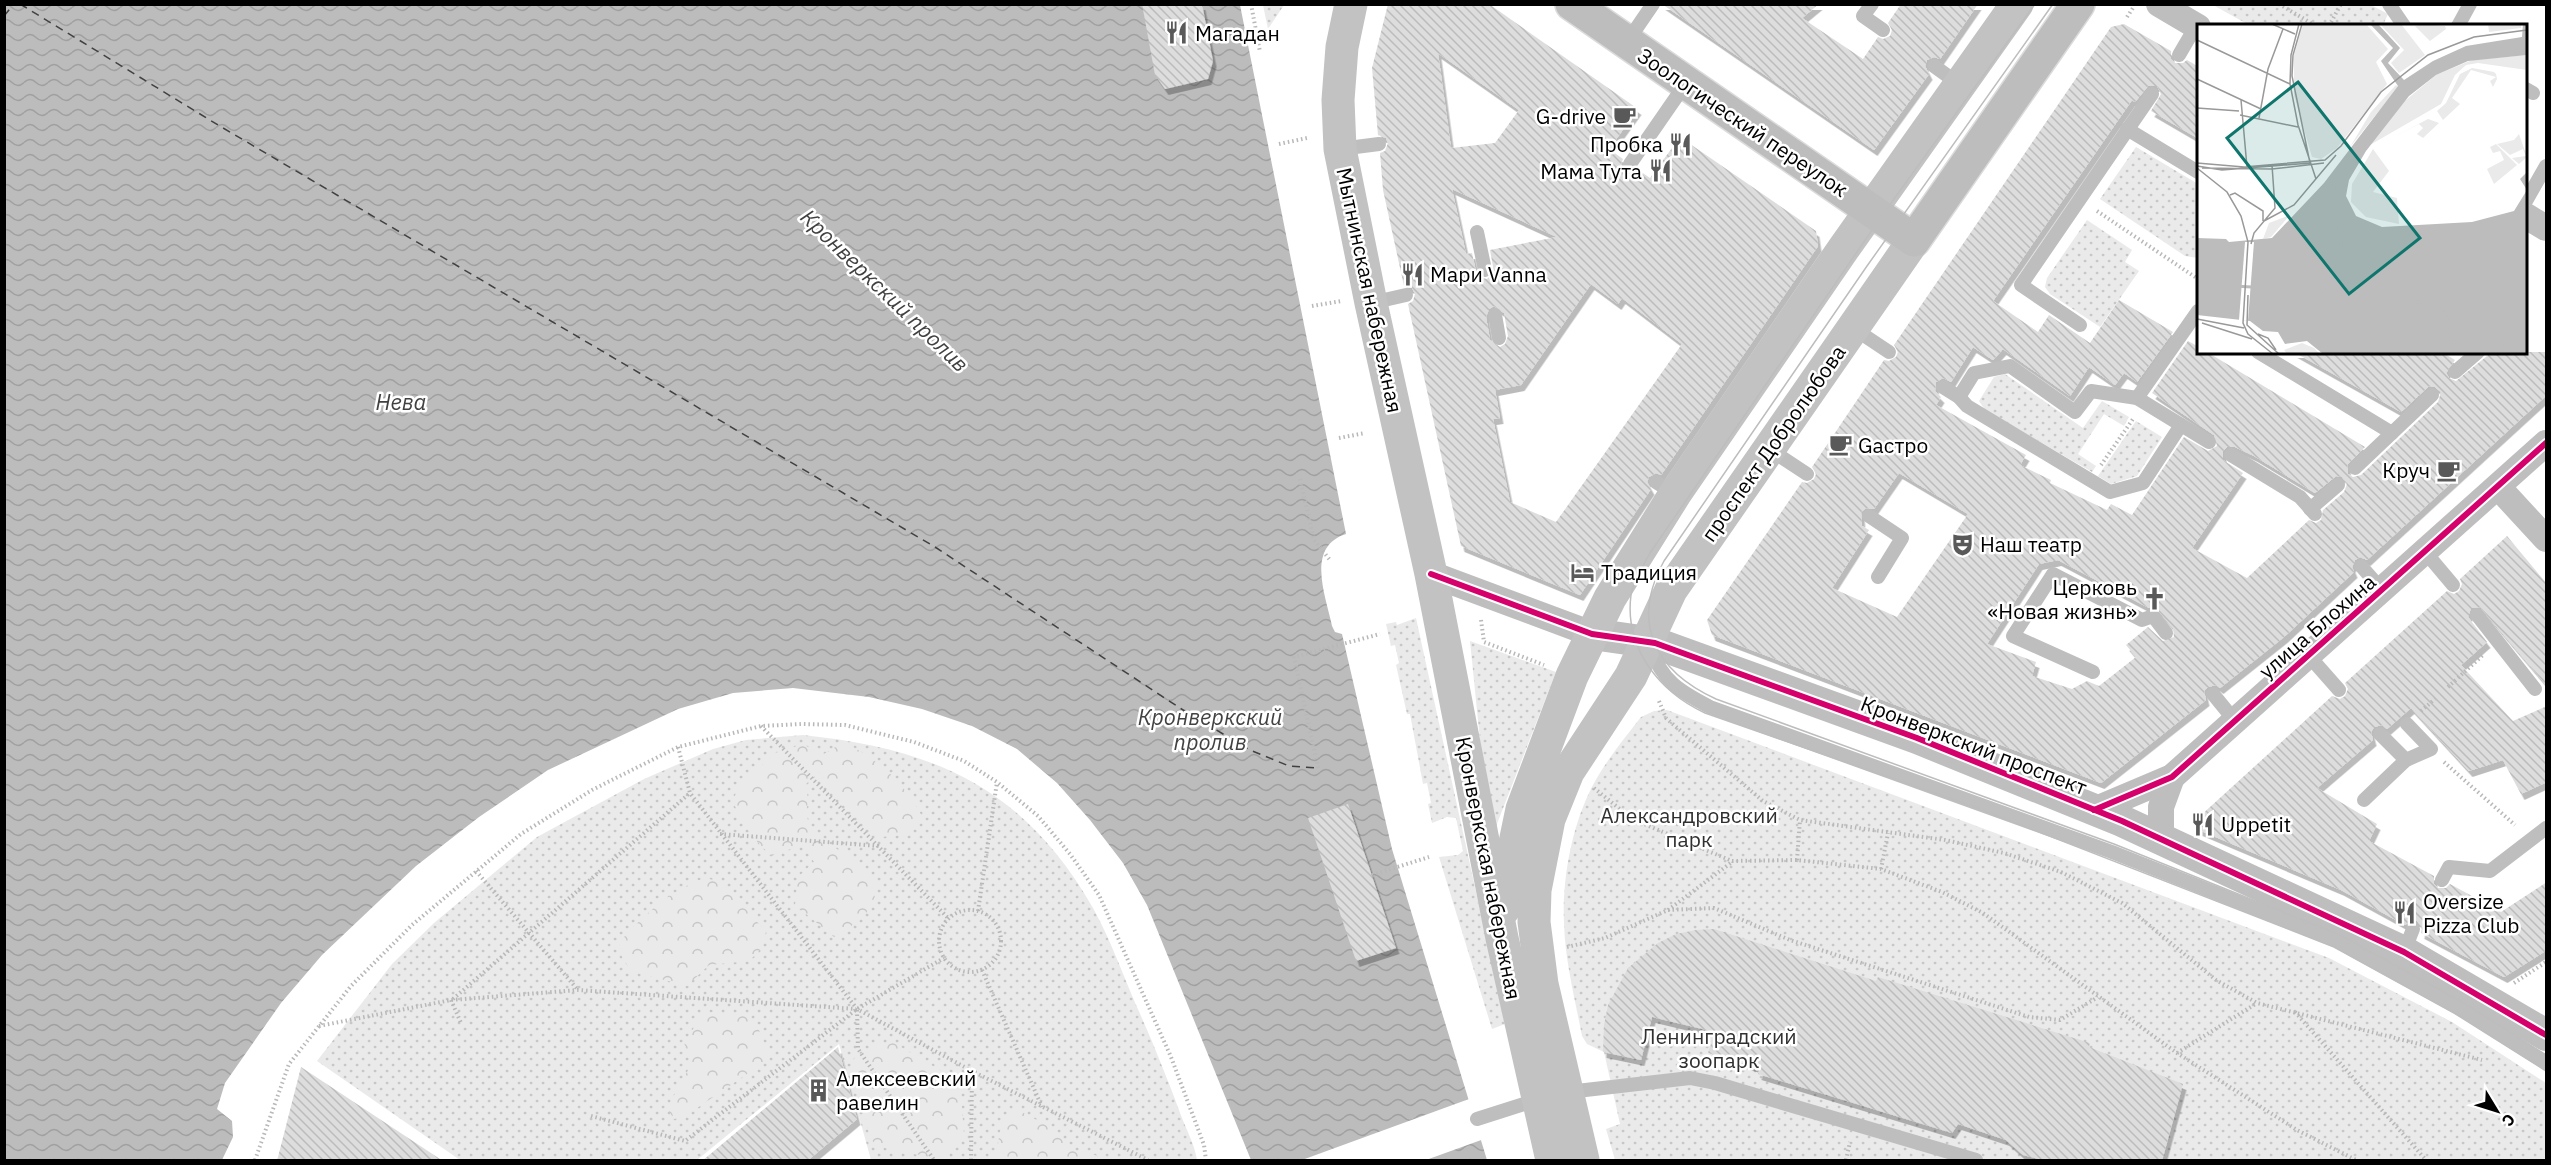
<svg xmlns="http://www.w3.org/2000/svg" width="2551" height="1165" viewBox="0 0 2551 1165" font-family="'IBM Plex Sans',sans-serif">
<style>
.green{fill:url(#green-dots)}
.forest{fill:url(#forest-crowns)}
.water{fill:url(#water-waves)}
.pier{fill:#fff}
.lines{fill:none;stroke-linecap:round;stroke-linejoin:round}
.ferry{stroke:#414141;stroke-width:1.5;stroke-dasharray:8 6;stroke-linecap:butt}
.building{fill:url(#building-back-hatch);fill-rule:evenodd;filter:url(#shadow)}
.primary-casing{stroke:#dbdbdb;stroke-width:36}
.path{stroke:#b8b8b8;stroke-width:4;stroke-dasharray:1.5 3;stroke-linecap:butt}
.service{stroke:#bebebe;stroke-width:14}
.minor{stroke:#bebebe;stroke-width:26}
.tertiary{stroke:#bebebe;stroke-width:32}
.secondary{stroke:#c2c2c2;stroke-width:33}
.primary{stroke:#bdbdbd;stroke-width:33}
.tram{stroke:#bdbdbd;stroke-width:1.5}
.cycleway-casing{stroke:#fff;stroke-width:10}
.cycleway{stroke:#d6006c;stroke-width:6}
.labels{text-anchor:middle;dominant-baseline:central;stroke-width:5;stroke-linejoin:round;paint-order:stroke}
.poi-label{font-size:21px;fill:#000;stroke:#fff;text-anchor:start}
.street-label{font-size:21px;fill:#000;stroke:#fff}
.park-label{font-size:21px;fill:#303030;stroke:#fff}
.water-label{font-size:22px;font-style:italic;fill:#414141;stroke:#fff}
.inset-river{fill:none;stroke:#bcbcbc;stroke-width:3}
.inset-road{fill:none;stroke:#999;stroke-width:1.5}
.view{fill:#0f766e;fill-opacity:0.15;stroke:#0f766e;stroke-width:3}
.inset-edge{fill:none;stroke:#000;stroke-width:3}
</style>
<defs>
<pattern id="green-dots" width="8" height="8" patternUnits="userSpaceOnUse" patternTransform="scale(1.5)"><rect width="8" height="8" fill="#eaeaea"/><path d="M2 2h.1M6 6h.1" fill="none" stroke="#c7c7c7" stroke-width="1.8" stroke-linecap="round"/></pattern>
<pattern id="forest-crowns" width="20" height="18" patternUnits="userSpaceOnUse" patternTransform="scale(1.5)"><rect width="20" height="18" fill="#eaeaea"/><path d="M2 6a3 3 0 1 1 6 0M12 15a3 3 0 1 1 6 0" fill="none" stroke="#c7c7c7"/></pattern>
<pattern id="water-waves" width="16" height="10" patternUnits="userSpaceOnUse" patternTransform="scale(1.5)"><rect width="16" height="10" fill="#bcbcbc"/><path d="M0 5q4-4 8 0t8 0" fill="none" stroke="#a0a0a0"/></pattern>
<pattern id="building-back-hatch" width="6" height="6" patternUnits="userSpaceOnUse" patternTransform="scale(1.5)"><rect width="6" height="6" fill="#ddd"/><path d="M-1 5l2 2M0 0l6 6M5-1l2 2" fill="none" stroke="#bcbcbc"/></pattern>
<filter id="shadow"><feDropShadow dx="3.5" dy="6" stdDeviation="0" flood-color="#0004"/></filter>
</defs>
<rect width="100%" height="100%" fill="#fff"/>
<g class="green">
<path d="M1263,5h21l-16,24z"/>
<path d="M2213,5h158l17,9 -5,11h-134z"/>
<path d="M2136,147l62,37v74l-13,-2 -85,-57z"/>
<path d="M2087,220l45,30 -7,12 14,9 -39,56 -50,-33 -5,-7 2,-9z"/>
<path d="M2005,374l78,54 19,-27 27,16 -5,9 -20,-12 -26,40 18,12 -4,6 -107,-62 -6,-9 15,-24z"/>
<path d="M2136,421l26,16 -25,39 -26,8 -13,-8z"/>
<path d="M1416,618l89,406 -13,5 -53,-172 19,-2 5,-4 -7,-33 -9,-1 -15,6 -4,-19 3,-1 -4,-20 -4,1 -13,-70h-3l-11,-49 3,-2 -4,-18 -4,1 -5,-22 10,-2 1,3z"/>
<path d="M1470,641l86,31 -61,157h-6z"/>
<path d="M1667,710l662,248 123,64 94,61v77h-931l-9,-31 14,-5 -16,-72 -17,-8 -5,-8c-7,-37 -17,-75 -18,-113 -2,-42 7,-92 25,-130 12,-26 34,-53 52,-76l13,-6z"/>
<path d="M803,735c133,14 221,53 290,173 19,34 32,73 48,108 15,34 28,67 41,102 5,13 13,28 15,42h-326l-32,-116 -142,116h-237l-143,-99 75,-97 42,-41 103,-86 107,-58 69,-30 33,-9z"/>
</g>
<g class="forest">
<path d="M844,742c36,19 60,40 79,76l-15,16 -26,3 -41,-37 -22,-28 -13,12 2,16 -2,14 6,18 53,36 12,14c-2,31 -19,40 -43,55l-39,-32 3,-28 16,-15 -12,-17 -31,11 -20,-21 -19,-34 8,-15 35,-33 28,-9 19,11z"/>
<path d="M705,878l17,4 44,50 -7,19 -10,10 -40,4 -22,21 -56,-15 -9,-14 -3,-14c22,-26 53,-54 86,-65z"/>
<path d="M704,1012l41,3 14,15 9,22 -5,11 -79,54 -10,2 -7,-11 25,-45 -8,-20z"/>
<path d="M894,1043l66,39 4,52 -6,9 -19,14c-22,-3 -51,-3 -68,-17l-20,-74 4,-9 20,-12z"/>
<path d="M1018,1110l32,17 23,23 22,5 8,5h-106c1,-15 1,-47 21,-50z"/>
</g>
<path class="water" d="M5,5h1235l106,529c-41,13 -20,62 -14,92l3,6 7,2 50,215 95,311h-236l-104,-255 -24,-42 -33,-43 -33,-37 -40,-34 -45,-23 -50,-17 -53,-12 -76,-9 -60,5 -55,16 -130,61 -69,47 -63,49 -94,89 -41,48 -56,80 -8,26 15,12 1,16 -11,23h-217z"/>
<path class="pier" d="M1469,1099l15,40 -58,21h-124z"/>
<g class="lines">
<g class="ferry">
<path d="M20,4l198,121 717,422 251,165 64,38 39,16 29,2"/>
<path d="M4,16l10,-12"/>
</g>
</g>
<g class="building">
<path d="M1142,4h60l11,57 -5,18 -43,10 -10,-14z"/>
<path d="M1388,4h101l149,105 -29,40 14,10 -2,5 3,7 6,2 7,-4 13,9 30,-41 136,94 2,15 -157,229 -5,-2 -7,4 -2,5 4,7 -71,106 -119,-49 -53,-242 5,-3 2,-7 -3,-6 -8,-2 -21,-96 -3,-37 5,-2 3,-8 -2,-5 -8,-3 -6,-67zM1438,53l81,57 -24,33 -44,5zM1452,189l105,48 -67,13 4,22 -7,7 -5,-1 -6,-6 -4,-19 -6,1zM1591,284l27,20 4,-6 60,46 -126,178 -46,-20 -17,-83 7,-1 -5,-28 26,-5zM1494,306l10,7 4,23 -3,8 -5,3 -10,-7 -4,-23 3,-8z"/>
<path d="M1662,4h157l-17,14 61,41 15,-22 5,2 7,-3 2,-6 -4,-7 13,-19h77l-38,55 -6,-2 -7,3 -2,6 4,8 -55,76z"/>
<path d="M2124,24l47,27v8l4,4h8l4,-3 12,7v72l-48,-28 10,-17 -4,-8h-9l-13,16 -3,-2 -139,201 45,31 11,-17 41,28 29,-43 54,32 -36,50 -13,-9 -9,12 -26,-18 -19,29 -67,-47 -10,11 -20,-13 -22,35 -8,-4 -7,4 -1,9 6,6 -5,8 90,50 -6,10 31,15 -1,3 57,27 4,-6 21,11 52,-78 24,14 9,-5 -3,-11 -62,-42 36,-52 11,6v5h8l158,95 -18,18 1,9 5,3 8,-2 77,-73 3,-10 -6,-5 -6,-1 -28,26 -107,-60h148l13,8 -9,13 3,5 7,3 36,-29h55v43l-180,165 -7,-3 -5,3 -3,7 2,5 -70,65 -64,51 -4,-3 -8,2 -4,4 2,9 -105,83 -389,-148 -5,-15 95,-138 5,1 7,-4 2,-5 -4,-7 72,-107 5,1 7,-4 2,-5 -4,-7 217,-318zM2227,447h8l19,9 61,37 21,-17 6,1 5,7 -3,8 -21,18 -2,10 -5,3 -7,-3 -62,58 -55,-30 51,-75 -20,-13v-9zM1899,473l69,41 -71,103 -65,-29 37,-58 -7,-4 -1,-14 5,-4 8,1zM2058,560l91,48h7l17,20 1,9 -11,4 -15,-14 -22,18 10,12 -37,29 -12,-5 -15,8 -40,-13 4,-14 -49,-18 52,-80z"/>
<path d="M2507,536l40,48v102l-67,-79 -9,1 -3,9 19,25 -26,23 52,56 34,-15v76l-26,12 -18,-34 -34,11 -58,-63 -24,21 -5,-4 -8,2 -3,5 2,8 -56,48 60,36 -8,17 65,35v8l4,4h8l4,-4 51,28 46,-30v68l-43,27 -83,-44 1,-6 -5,-6 -6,-1 -6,5 -64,-35 -142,-60v-13l133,-121 8,3 5,-3 3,-7 -3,-6 102,-92 7,3 5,-3 3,-7 -2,-5z"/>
<path d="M1348,804l48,144 -40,13 -48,-143z"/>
<path d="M1714,929l162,52 2,-4 212,66 -1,4 94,37 -21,77h-115l-24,-6 -17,-15 -48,-16 -6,9 -194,-59 2,-6 -52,-15 7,-21 -63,-15 -11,43 -38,-8 1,-27 4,-20 20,-37 30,-25 18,-9 20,-4z"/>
<path d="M838,1047l19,72 -50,42h-105z"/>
<path d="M301,1067l142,94h-166z"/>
</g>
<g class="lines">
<defs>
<path id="primary" d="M1572,4l342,236 164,-236"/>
</defs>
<use href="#primary" class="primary-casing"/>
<g class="path">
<path d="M1251,4l9,48"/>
<path d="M2279,4l37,22"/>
<path d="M2127,17l6,-9"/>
<path d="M2329,26l12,-22"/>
<path d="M1279,144l28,-6"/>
<path d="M2097,211l101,68"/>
<path d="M1312,306l29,-5"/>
<path d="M1339,438l26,-5"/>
<path d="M2101,465l32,-46"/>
<path d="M1300,479l14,61 16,20"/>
<path d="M1481,620l3,22 60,23"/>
<path d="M2448,687l35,-32"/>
<path d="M1659,701l7,17 9,8 88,75 37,19 145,20 59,13 57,19 61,31 94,77 41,23 225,57"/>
<path d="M2421,711l14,-12"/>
<path d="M761,726l188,193"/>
<path d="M678,747l12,46 167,216 115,62 176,89"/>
<path d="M2444,762l71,63"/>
<path d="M1318,768l-24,-111 86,-23"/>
<path d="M1594,788l38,31 100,42 65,-1 84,9 61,23 41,21 194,140 120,77 59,30"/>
<path d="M720,834l159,12"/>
<path d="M1797,860l3,-40"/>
<path d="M1881,869l7,-36"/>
<path d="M476,871l102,119"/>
<path d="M1372,875l57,-18"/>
<path d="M1668,910l46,-2 76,32 239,77 31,3 38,-23"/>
<circle cx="970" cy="941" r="31"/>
<path d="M978,911l19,-129"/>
<path d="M1567,947l38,-9 63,-28 64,-48"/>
<path d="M982,970l60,137"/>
<path d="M2514,983l32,-21"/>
<path d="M453,999l237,-206"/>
<path d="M451,1000l10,23"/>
<path d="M857,1010l1,39 76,111"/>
<path d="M2295,1012l131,148"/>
<path d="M319,1026l132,-26 127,-10 278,19"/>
<path d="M2177,1053l80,-50"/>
<path d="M591,1116l94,25 172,-132 87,-51"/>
<path d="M255,1160l34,-96 62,-78 61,-61 109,-91 71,-44 86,-43 83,-21 41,-2 43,1 69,17 50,19 33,21 41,34 32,38 29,41 72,162 33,88 2,15"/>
<path d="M971,1160l1,-89"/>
<path d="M1846,1160l4,-18"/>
</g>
<g class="service">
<path d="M1872,4l-9,12 20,14"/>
<path d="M2389,4l15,22"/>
<path d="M2458,26l12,-22"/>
<path d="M1627,42l26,-38"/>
<path d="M2179,55l17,-29"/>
<path d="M1934,66l25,18"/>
<path d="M2526,89l7,4"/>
<path d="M2127,129l71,43"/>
<path d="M1340,149l39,-5"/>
<path d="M1630,164l56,-81"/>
<path d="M2526,201l20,-35"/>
<path d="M1477,232l8,38"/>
<path d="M1371,303l35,-8"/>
<path d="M1495,315l4,23"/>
<path d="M2080,325l-59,-40 131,-191"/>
<path d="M1853,328l36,24"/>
<path d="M2258,352l134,81"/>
<path d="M2455,372l23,-20"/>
<path d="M1943,387l16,10 8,9 143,86 33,-9 38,-58"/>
<path d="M1959,397l15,-24 36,-7 65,46 16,-21 46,7 72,44"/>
<path d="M2137,398l61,-87"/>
<path d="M1769,449l38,25"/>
<path d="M2231,455l69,42 15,17"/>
<path d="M2355,468l77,-73"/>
<path d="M1656,482l19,12"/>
<path d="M2310,509l28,-24"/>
<path d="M1869,516l33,22 -24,39"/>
<path d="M2426,553l27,32"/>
<path d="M2361,566l22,25"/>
<path d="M2477,615l58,74"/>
<path d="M1650,647c12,34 29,44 60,60l402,145 225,89 122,67 87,55"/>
<path d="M2309,656l30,34"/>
<path d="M2093,672l-80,-36 40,-62 89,46 11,-4 13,17"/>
<path d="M2213,694l22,27"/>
<path d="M2380,734l26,26"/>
<path d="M2364,800l42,-40 25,-11 -24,-25"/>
<path d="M2442,880l7,-13 41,4 56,-43"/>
<path d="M2404,952l9,-23"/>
<path d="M1568,1092l122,-14 25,5 261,77"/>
<path d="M1477,1119l63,-20"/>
</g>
<g class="minor">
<path d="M2159,4l39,23"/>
<path d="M2526,216l20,12"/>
<path d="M2499,488l47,51"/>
<path d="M1431,574l161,60"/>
<path d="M2094,810l78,-33 374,-334"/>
<path d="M2161,839v-32l11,-30"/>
</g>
<path class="tertiary" d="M1592,634l63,9 262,95 205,83 282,131 142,83"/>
<g class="secondary">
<path d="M1351,4l-9,43 -4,53 2,49 31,154 60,271 71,364 50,222"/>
<path d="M1504,909l2,-23 16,-77 50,-133 38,-78 65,-104 169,-246 173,-244"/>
<path d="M1583,1160l-41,-176 -8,-62 1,-32 14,-71 19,-47 63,-96 40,-86 243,-350"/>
</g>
<use href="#primary" class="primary"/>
<g class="tram">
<path d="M2035,4l-154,213 -231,336c-7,13 -17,28 -19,42 -7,54 29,97 74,118l270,94 359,140 120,66 92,58"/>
<path d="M2053,4l-186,262 -203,295c-34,62 -9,110 52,138l398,145 226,91 122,67 84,53"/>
</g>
<defs>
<g id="cycleway">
<path d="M1431,574l161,60 63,9 262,95 205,83 282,131 142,83"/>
<path d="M2094,810l78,-33 374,-334"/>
</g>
</defs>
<use href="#cycleway" class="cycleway-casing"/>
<use href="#cycleway" class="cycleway"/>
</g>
<defs>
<symbol id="restaurant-bare" viewBox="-9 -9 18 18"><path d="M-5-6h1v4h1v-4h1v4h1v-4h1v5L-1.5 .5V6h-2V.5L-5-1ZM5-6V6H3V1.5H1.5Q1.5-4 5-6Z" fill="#595959" stroke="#fff" stroke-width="2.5" paint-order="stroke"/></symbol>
<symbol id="cafe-bare" viewBox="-9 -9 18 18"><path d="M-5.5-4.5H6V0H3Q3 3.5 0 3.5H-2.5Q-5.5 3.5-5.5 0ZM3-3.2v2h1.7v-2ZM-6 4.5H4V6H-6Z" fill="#595959" stroke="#fff" stroke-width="2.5" paint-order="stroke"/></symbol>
<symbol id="theatre-bare" viewBox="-9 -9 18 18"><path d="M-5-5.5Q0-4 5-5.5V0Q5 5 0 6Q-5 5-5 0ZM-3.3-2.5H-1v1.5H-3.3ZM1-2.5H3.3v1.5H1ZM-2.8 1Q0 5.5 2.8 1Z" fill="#595959" stroke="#fff" stroke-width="2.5" paint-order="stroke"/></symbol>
<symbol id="hotel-bare" viewBox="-9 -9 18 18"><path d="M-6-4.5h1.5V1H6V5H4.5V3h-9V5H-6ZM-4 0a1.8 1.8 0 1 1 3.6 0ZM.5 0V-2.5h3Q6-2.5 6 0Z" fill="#595959" stroke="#fff" stroke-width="2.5" paint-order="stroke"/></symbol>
<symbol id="church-bare" viewBox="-9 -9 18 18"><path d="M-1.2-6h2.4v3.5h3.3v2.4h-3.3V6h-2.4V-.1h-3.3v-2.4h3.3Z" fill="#595959" stroke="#fff" stroke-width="2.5" paint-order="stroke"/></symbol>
<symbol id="building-bare" viewBox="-9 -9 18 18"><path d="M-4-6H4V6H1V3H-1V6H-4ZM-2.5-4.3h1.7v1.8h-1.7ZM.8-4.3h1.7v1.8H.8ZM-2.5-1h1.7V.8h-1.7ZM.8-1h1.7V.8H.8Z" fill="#595959" stroke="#fff" stroke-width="2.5" paint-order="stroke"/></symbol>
</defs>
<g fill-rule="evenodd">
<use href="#restaurant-bare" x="1160" y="16" width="33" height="33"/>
<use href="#cafe-bare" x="1608" y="100" width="33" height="33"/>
<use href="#restaurant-bare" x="1664" y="128" width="33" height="33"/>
<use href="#restaurant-bare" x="1644" y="154" width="33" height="33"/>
<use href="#restaurant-bare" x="1396" y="258" width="33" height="33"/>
<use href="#cafe-bare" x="1824" y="428" width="33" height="33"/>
<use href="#cafe-bare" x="2432" y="454" width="33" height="33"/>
<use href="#theatre-bare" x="1946" y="528" width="33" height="33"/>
<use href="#hotel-bare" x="1566" y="556" width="33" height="33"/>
<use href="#church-bare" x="2138" y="582" width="33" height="33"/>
<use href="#restaurant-bare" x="2186" y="808" width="33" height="33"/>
<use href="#restaurant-bare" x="2388" y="896" width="33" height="33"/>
<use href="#building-bare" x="802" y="1074" width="33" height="33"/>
</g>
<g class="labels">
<g class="poi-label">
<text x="1195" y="33">Магадан</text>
<text x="1606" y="116" text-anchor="end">G-drive</text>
<text x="1663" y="144" text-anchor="end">Пробка</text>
<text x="1642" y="171" text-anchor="end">Мама Тута</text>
<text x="1430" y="274">Мари Vаnnа</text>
<text x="1858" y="445">Gастро</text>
<text x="2430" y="470" text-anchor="end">Круч</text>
<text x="1980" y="544">Наш театр</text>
<text x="1601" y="572">Традиция</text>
<text x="2137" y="587" text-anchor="end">Церковь<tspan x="2137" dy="24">«Новая жизнь»</tspan></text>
<text x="2221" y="824">Uppetit</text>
<text x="2423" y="901">Oversize<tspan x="2423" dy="24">Pizza Club</tspan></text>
<text x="836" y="1078">Алексеевский<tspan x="836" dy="24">равелин</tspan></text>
</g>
<g class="street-label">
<text transform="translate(1743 122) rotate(34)">Зоологический переулок</text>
<text transform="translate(1370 290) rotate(78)">Мытнинская набережная</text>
<text transform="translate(1773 443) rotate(-55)">проспект Добролюбова</text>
<text transform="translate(2317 626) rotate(-41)">улица Блохина</text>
<text transform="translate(1974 745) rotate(21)">Кронверкский проспект</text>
<text transform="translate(1489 868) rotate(79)">Кронверкская набережная</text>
</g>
<g class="park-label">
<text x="1689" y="815">Александровский<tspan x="1689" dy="24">парк</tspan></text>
<text x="1719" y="1036">Ленинградский<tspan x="1719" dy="24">зоопарк</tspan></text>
</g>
<g class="water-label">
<text transform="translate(885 290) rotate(44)">Кронверкский пролив</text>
<text x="401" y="401">Нева</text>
<text x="1210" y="716">Кронверкский<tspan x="1210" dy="25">пролив</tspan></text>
</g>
</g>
<g transform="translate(2197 24)">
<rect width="330" height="330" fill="#fff"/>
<path d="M106,0h63l22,25 -12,13 11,22 -50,64 -16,11 -9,-2 -18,-62v-40zM183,0h21l24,31 -26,18 -8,-10 13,-13zM227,0l21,2 1,3 -16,12 -15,-15zM291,0h33v4l-32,4zM330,31v15l-49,-7 -12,2 -11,10 -14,29 -71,41 30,-40 36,-30 36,-15zM275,44l22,4 2,2 1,5 -4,8 -3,-6 6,-4 -25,-7 -19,28 8,6 -17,16 -6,-9 9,-8 14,-29zM199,61l2,2 -48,60 21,-35zM231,95l11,4 -16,15 -6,-4 6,-6 -4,-4 -31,16zM322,110l8,23 -8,7 -7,-6 14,-2 -3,-7 -13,6 -13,-11 17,-4zM299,120l21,21 -23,19 -7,-15 17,-9 -4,-9 -7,2 -3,-6zM176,125l16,22 -16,21 24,6 2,26 -33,-7 -15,-15 1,-18zM93,191l-19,22 -8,2 6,-16zM105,319l12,5 6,6h-33l-3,-4z" fill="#eaeaea"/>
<path d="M173,0h8l22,24 -12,15 16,17 29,-19 33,-15 56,-9 1,-13h4v31l-59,6 -32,14 -27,21 -43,55 -17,29 -3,16 10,20 26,11 90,-5 42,-11 13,-21 -7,-11 7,-7v182h-204l-16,-13 -22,3 -7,-12 -15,-1 -13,-10 -53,-6v-77l29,1 3,3 43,-4 52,-55 74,-97 -17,-25 12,-13z" fill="#bcbcbc"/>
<path d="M48,218h9l-6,79 -9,-1z" fill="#fff"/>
<path class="inset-river" d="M136,153l21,177M0,260l161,9 80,12 12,18 2,31M287,330l43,-23"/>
<path class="inset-road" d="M75,0l23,10M102,0l-8,31 -1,29 8,41 18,54M0,16l93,44M0,55l64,30M44,76l6,67M0,84l42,3M43,91l58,12M62,94l9,-49 15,-40M0,139l47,4 81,-7 16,-14 40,-54 47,-37 46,-18 53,-7M0,142l25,4 88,-7 -18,-87 1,-21 9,-31M0,144l30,24 14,24 7,26 -5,81 5,11 25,20M5,144l70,1 52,-6M33,171l5,-2 28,18v10M67,197l30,-16 42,-50M54,220l3,-11 21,-25 -3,-43M51,271l-1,30 32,29M0,295l47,9M5,299l50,16M61,310l10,4 8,12"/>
<path class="view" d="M101,58l122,156 -71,56 -122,-156z"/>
<rect width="330" height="330" class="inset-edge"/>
</g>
<rect width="2551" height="1165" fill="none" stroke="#000000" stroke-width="12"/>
<g transform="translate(2497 1111) rotate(128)" stroke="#ffffff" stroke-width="4.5" paint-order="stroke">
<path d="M0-4.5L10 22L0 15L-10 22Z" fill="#000000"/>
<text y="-9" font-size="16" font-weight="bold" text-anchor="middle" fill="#000000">С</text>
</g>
</svg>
